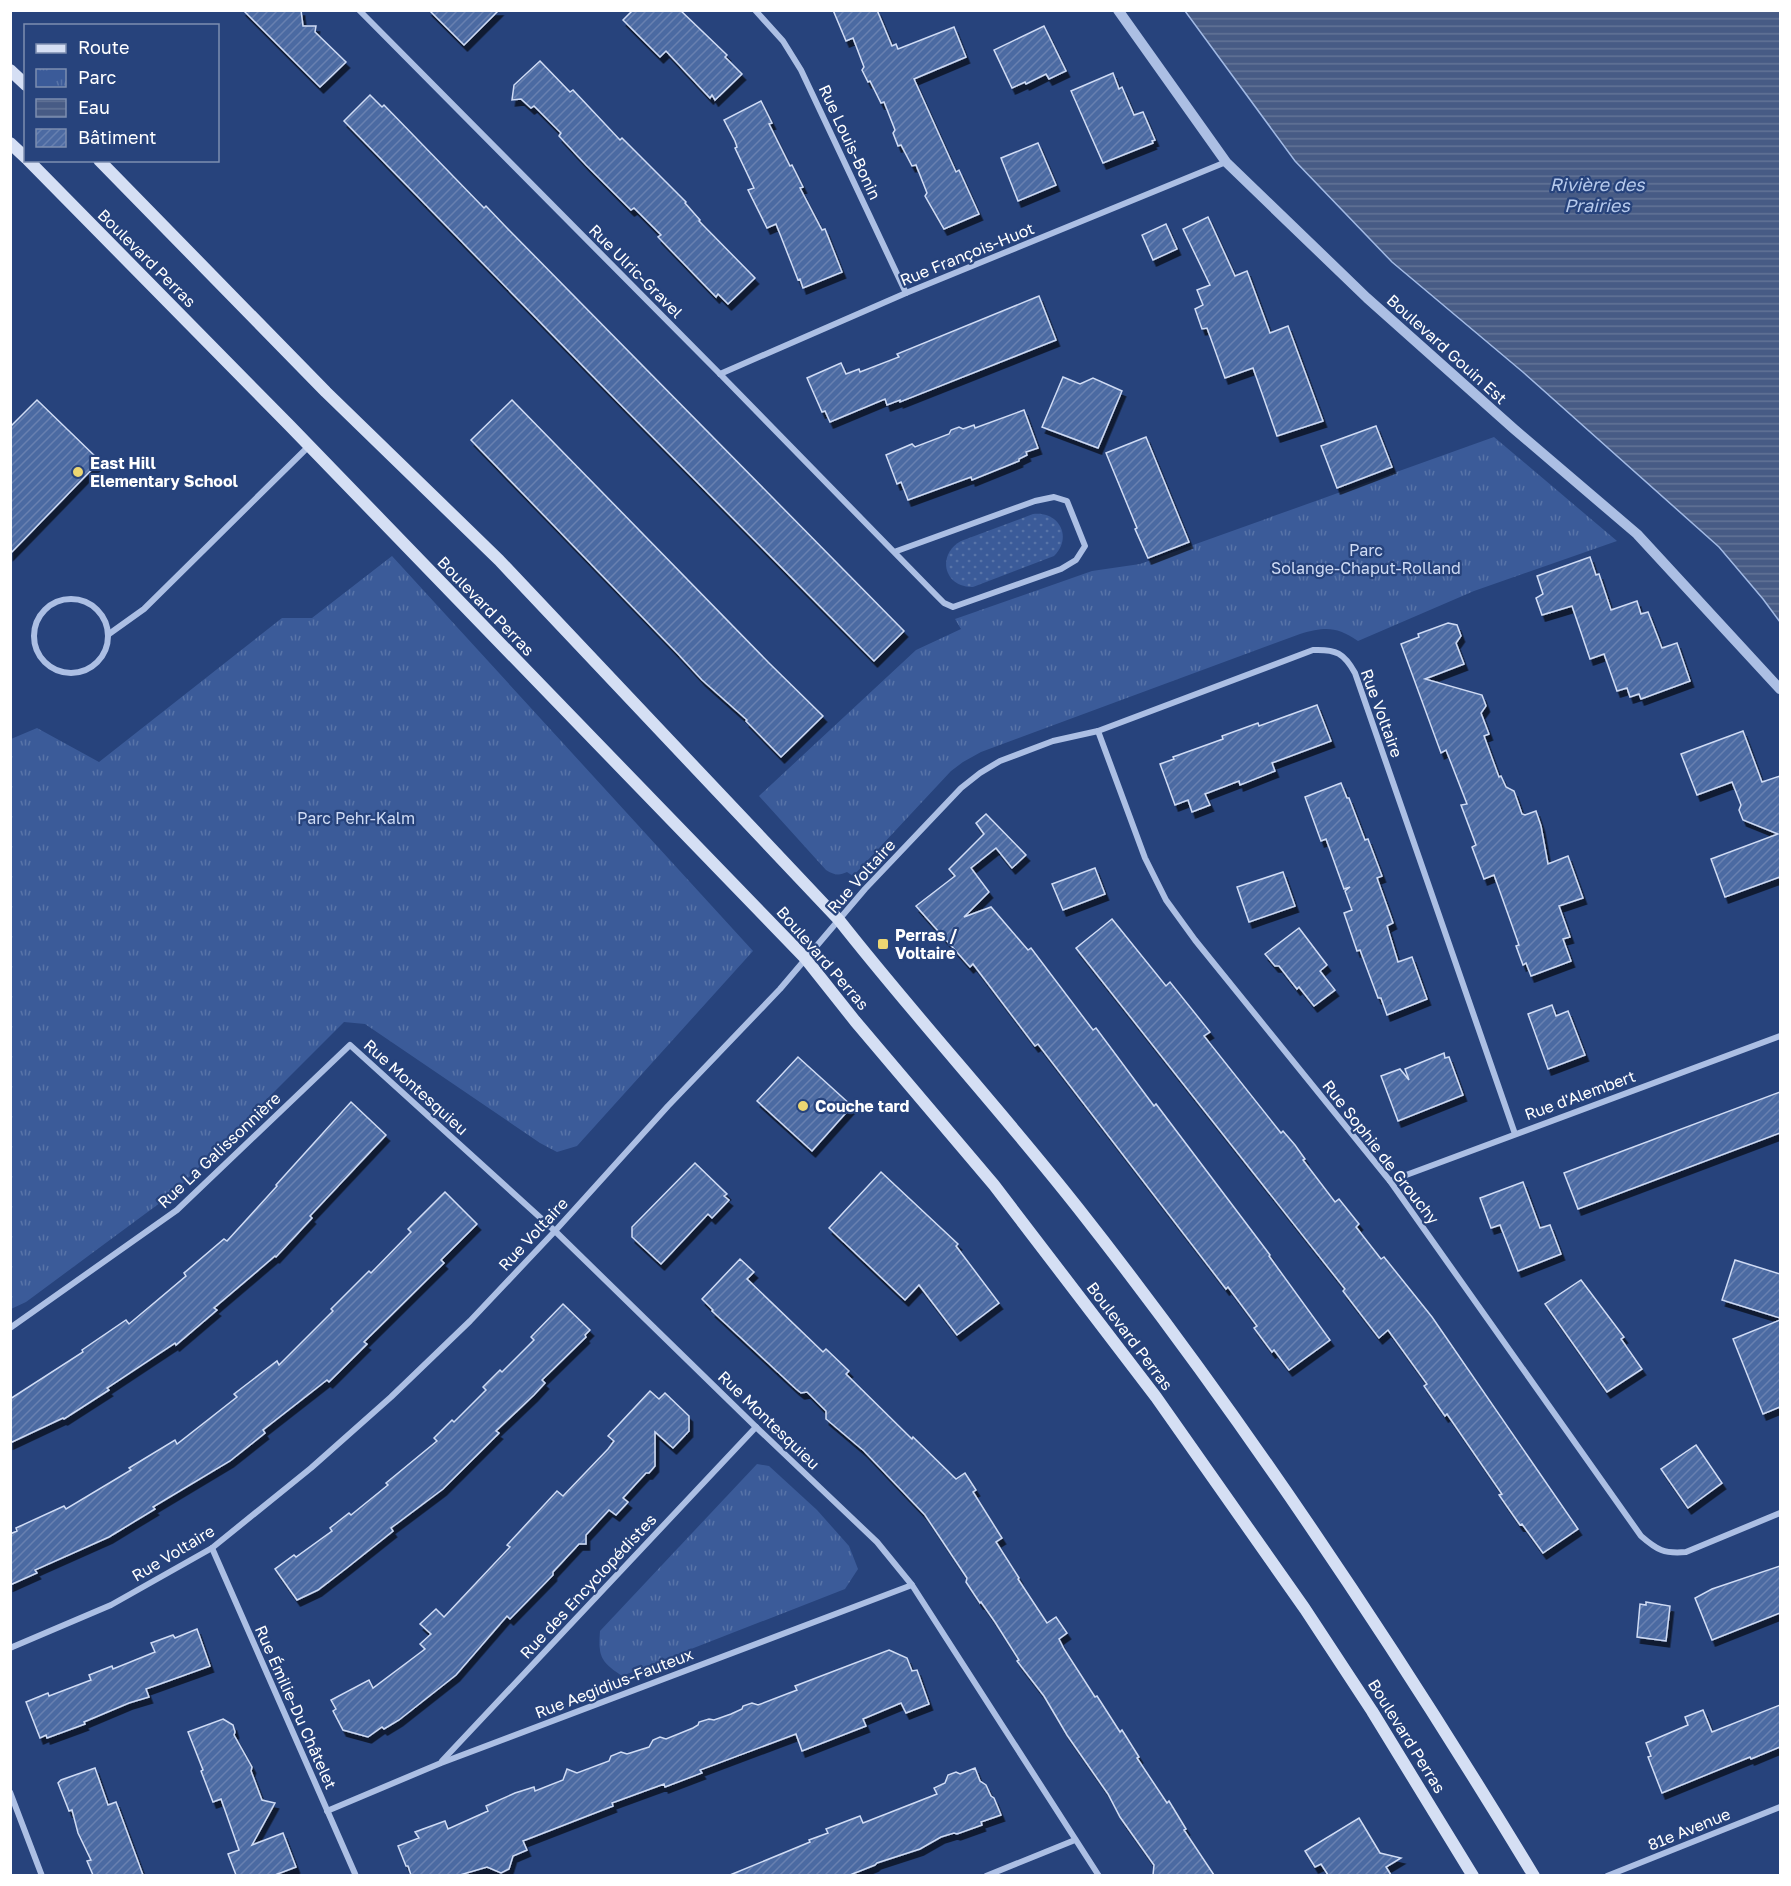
<svg xmlns="http://www.w3.org/2000/svg" width="1791" height="1886" viewBox="0 0 1791 1886" font-family="'Golos Text',sans-serif">
<style>
.grass{fill:url(#grass-dots)}
.park{fill:url(#park-tufts)}
.water{fill:url(#water-rules);stroke:#a1b9e4;stroke-width:1.5}
.building{fill:url(#building-hatch);stroke:#cfdbf4;stroke-width:1.5;filter:url(#shadow)}
.lines{fill:none;stroke-linecap:round;stroke-linejoin:round}
.minor{stroke:#acbfe4;stroke-width:6}
.tertiary{stroke:#acbfe4;stroke-width:10}
.secondary{stroke:#d5dff4;stroke-width:12}
.poi-dot{fill:#ecd672;stroke:#27437c;stroke-width:2}
.labels{text-anchor:middle;dominant-baseline:central;stroke-width:4.5;stroke-linejoin:round;paint-order:stroke}
.street-label{font-size:16px;fill:#fff;stroke:#27437c}
.poi-label{font-size:16px;font-weight:bold;fill:#fff;stroke:#27437c;text-anchor:start}
.park-label{font-size:16px;fill:#cfdbf4;stroke:#27437c}
.water-label{font-size:18px;font-style:italic;fill:#b7caec;stroke:#27437c}
</style>
<defs>
<pattern id="grass-dots" width="8" height="8" patternUnits="userSpaceOnUse" patternTransform="scale(1.5)"><rect width="8" height="8" fill="#3b5b99"/><path d="M2 2h.1M6 6h.1" fill="none" stroke="#5874a8" stroke-width="1.8" stroke-linecap="round"/></pattern>
<pattern id="park-tufts" width="24" height="20" patternUnits="userSpaceOnUse" patternTransform="scale(1.5)"><rect width="24" height="20" fill="#3b5b99"/><path d="M3 7l-1-3M5 7V3M7 7l1-3M15 17l-1-3M17 17v-4M19 17l1-3" fill="none" stroke="#5874a8"/></pattern>
<pattern id="water-rules" width="6" height="5" patternUnits="userSpaceOnUse" patternTransform="scale(1.5)"><rect width="6" height="5" fill="#475b85"/><path d="M0 2.5h6" fill="none" stroke="#637497"/></pattern>
<pattern id="building-hatch" width="6" height="6" patternUnits="userSpaceOnUse" patternTransform="scale(1.5)"><rect width="6" height="6" fill="#4c6aa2"/><path d="M-1 1l2-2M0 6l6-6M5 7l2-2" fill="none" stroke="#6780b0"/></pattern>
<filter id="shadow"><feDropShadow dx="3.5" dy="6" stdDeviation="0" flood-color="#0009"/></filter>
</defs>
<rect width="100%" height="100%" fill="#27437c"/>
<path class="grass" d="M1033,514c26,-3 40,23 21,42l-81,31c-29,1 -37,-32 -12,-46z"/>
<g class="park">
<path d="M1494,437l123,104 -143,50 -116,50c-22,-15 -33,-14 -58,-7l-319,118 -18,10 -12,9 -98,105 -6,-4c-8,4 -13,3 -21,-2l-67,-74 157,-146 45,-21 -6,-10 137,-48 48,-7z"/>
<path d="M392,556l361,395 -176,195 -20,6 -17,-9 -175,-119 -21,-2 -172,172 -146,108 -15,7v-570l26,-11 62,34 183,-144h30z"/>
<path d="M757,1464l12,2 48,44 32,36 9,23 -13,20 -223,87c-21,-14 -24,-19 -22,-45z"/>
</g>
<path class="water" d="M1185,11h595v611l-17,-23 -44,-52 -195,-174 -132,-111 -97,-101z"/>
<g class="building">
<path d="M243,10h58l2,16h13l-1,6 31,30 -26,25z"/>
<path d="M429,10h70l-35,35z"/>
<path d="M633,10h47l47,45 -2,2 17,17 -27,26 -3,-5 -2,3 -44,-47 -6,6 -37,-37z"/>
<path d="M833,10h44l15,36 4,-2 2,5 56,-22 12,30 -52,22 42,93 3,-2 20,44 -35,15 -19,-33 2,-3 -11,-28 -4,1 -11,-21 -3,1 -5,-13 2,-3 -11,-28 -3,1 -11,-22 -2,1 -6,-12 2,-3 -11,-29 -7,3z"/>
<path d="M1044,26l22,45 -17,8 -3,-5 -20,10 -1,-2 -13,6 -18,-38z"/>
<path d="M540,61l30,31 3,-2 47,50 2,-2 64,64 -1,1 15,17 -1,1 56,57 -27,26 -10,-10 -2,3 -58,-60 3,-2 -27,-27 -3,2 -45,-45 -27,-29 2,-3 -27,-27 -3,2 -10,-9 -9,1 2,-15z"/>
<path d="M1113,73l6,16 3,-2 12,28 9,-3 12,28 -3,1 1,2 -50,20 -32,-72z"/>
<path d="M370,95l12,12 2,-2 100,103 2,-2 20,21 398,404 -30,30 -256,-259 -274,-281z"/>
<path d="M761,101l11,22 -3,1 21,42 2,-1 11,22 -3,1 22,42 3,-1 17,43 -39,16 -3,-9 -2,1 -22,-56 -9,4 -19,-38 6,-2 -19,-40 2,-1 -2,-6 -11,-21z"/>
<path d="M1038,143l18,42 -38,16 -17,-43z"/>
<path d="M1208,217l27,59 12,-5 23,62 18,-7 35,95 -46,15 -24,-68 -28,10 -18,-50 -5,1 -7,-20 8,-4 -6,-15 13,-5 -27,-56z"/>
<path d="M1166,224l11,25 -24,11 -11,-25z"/>
<path d="M1039,296l17,44 -156,62v-2l-13,5 -2,-6 -55,23 -5,-11 -3,1 -15,-34 34,-15 5,11 13,-5 1,3 39,-15 -2,-3z"/>
<path d="M1063,377l17,7 13,-6 29,13 -24,57 -56,-21z"/>
<path d="M37,400l63,61 -90,93v-127z"/>
<path d="M512,400l257,263 54,53 -42,41 -35,-36 1,-1 -45,-40 -24,-26 -207,-214z"/>
<path d="M1024,410l14,38 -12,4 1,3 -8,4v2l-47,19 -1,-3 -63,23 -7,-18 -4,2 -11,-29 26,-11 3,3 34,-13 2,-4 8,-3 4,2 11,-4 1,3z"/>
<path d="M1376,426l16,41 -55,21 -16,-42z"/>
<path d="M1146,437l43,105 -41,16 -13,-29 2,-1 -31,-75z"/>
<path d="M1590,557l6,18 3,-1 12,36 26,-9 4,13 7,-2 14,36 15,-5 13,38 -49,18 -2,-5 -9,3 -3,-9 -10,3 -13,-37 -14,5 -18,-53 -30,9 -6,-17 7,-4 -6,-18z"/>
<path d="M1448,623l9,2 4,11 -5,7 8,21 -39,15 57,16 4,11 -5,7 8,21 -5,2 15,41 2,-1 5,11 8,4 8,23 3,1 11,-4 5,15 7,38 20,-8 15,42 -24,8 11,31 -7,2 8,22 -40,15 -5,-13 -3,2 -7,-19 3,-1 -25,-70 -10,4 -12,-32 4,-2 -15,-40 6,-1 -21,-54 -5,3 -40,-109 18,-7 -1,-3z"/>
<path d="M1317,705l14,36 -59,22 3,8 -35,14 -1,-4 -34,13 5,11 -18,7 -4,-12 -13,5 -15,-41 14,-5 -1,-2 50,-18 -1,-3 36,-13 1,3z"/>
<path d="M1743,731l19,51 18,-6v101l-55,20 -14,-38 67,-25 -35,-14 -4,-10 2,-5 -9,-23 -35,13 -16,-41z"/>
<path d="M1341,783l6,15h2l16,42 3,-1 14,37 -5,2 16,45 -6,3 11,36 14,-5 15,42 -40,16 -6,-17h-3l-18,-48 -3,1 -13,-38 8,-3 -7,-19 5,-4 -6,2 -18,-50 -5,2 -16,-44z"/>
<path d="M986,814l40,41 -14,13 -16,-20 -25,20 18,24 -25,25 27,-10 37,43 3,-2 62,82 3,-2 58,78 2,-2 114,151 -1,1 61,84 -41,30 -15,-20 -2,2 -18,-24 3,-2 -29,-39 -2,2 -188,-245 -3,2 -62,-82 -3,3 -54,-61 39,-30 -6,-7 35,-35 -8,-11z"/>
<path d="M1095,868l10,26 -42,16 -11,-26z"/>
<path d="M1283,872l12,34 -46,16 -12,-35z"/>
<path d="M1112,919l54,67 4,-4 40,50 -6,4 77,97 2,-2 12,14 10,14 -2,1 32,42 4,-3 20,25 -3,3 25,32 3,-2 48,60 146,212 -35,24 -21,-29 -2,1 -21,-30 3,-1 -55,-80 -2,2 -21,-30 3,-2 -39,-54 -9,8 -36,-47 2,-2 -269,-341z"/>
<path d="M1299,928l28,37 -7,6 15,19 -21,16 -15,-19 -2,2 -18,-23h-4l-10,-12z"/>
<path d="M1552,1005l4,11 12,-5 17,44 -37,14 -20,-55z"/>
<path d="M1444,1053l1,5 4,-1 14,38 -65,26 -17,-45 19,-7 9,11 -4,-11z"/>
<path d="M798,1057l54,49 -40,45 -55,-50z"/>
<path d="M1780,1092v41l-202,76 -14,-36z"/>
<path d="M351,1102l35,33 -76,81 2,2 -36,39 -1,-1 -61,52 3,2 -41,35 -1,-2 -68,45 2,2 -45,29 -1,-1 -53,25v-44l73,-47 -1,-2 44,-30 3,4 57,-48 -2,-3 40,-34 3,2 50,-55 -1,-1z"/>
<path d="M695,1163l32,31 -3,2 5,4 -17,18 -4,-4 -47,50 -29,-27v-10z"/>
<path d="M881,1172l77,72 -2,2 43,57 -42,32 -38,-50 -14,15 -76,-72z"/>
<path d="M1523,1182l17,46 10,-3 11,29 -43,17 -18,-46 -9,3 -11,-30z"/>
<path d="M445,1192l32,32 -36,36 3,3 -80,79 3,2 -38,38 -2,-2 -64,50 2,3 -35,28 -77,46 2,2 -46,28 -74,33 2,3 -27,12v-51l7,-3 -1,-3 48,-22 2,3 65,-39 -2,-2 46,-28 2,4 60,-47 -3,-3 43,-33 2,4 54,-54 -2,-2 38,-38 2,2 40,-41 -3,-3z"/>
<path d="M740,1259l14,13 -7,7 76,73 3,-3 23,22 -3,3 66,65 1,-2 43,42 9,-6 11,17 -3,2 29,46 -6,4 23,36 -1,1 29,44 9,-6 11,16 -8,6 5,10 31,48 2,-1 23,36 2,-2 17,27 -2,1 30,45 2,-2 17,28 -2,1 30,45h-61l1,-10 -34,-48 -12,-23 -41,-59 -23,-39 -27,-35 2,-1 -24,-38 -14,-20 -1,1 -14,-21 1,-4 -42,-63 -61,-64 -38,-32v-8l-19,-19 -6,1 -5,-4 -84,-78 1,-1 -11,-11z"/>
<path d="M1735,1260l45,14v44l-58,-18z"/>
<path d="M1581,1280l43,57 -3,2 21,30 -35,23 -62,-88z"/>
<path d="M563,1304l27,26 -5,5 1,2 -44,43 3,3 -11,12 -38,36 3,2 -56,56 -52,39 2,3 -45,36 -30,23 -21,10 -22,-31 19,-14 2,2 36,-26 -2,-3 19,-15 2,2 37,-30 -2,-2 51,-42 -3,-3 18,-18 2,2 32,-32 -3,-3 17,-17 2,2 32,-32 -3,-3z"/>
<path d="M1780,1320v87l-17,7 -30,-75z"/>
<path d="M650,1391l9,8 6,-6 24,23v15l-16,17 -18,-16v34l-6,7h-3l-23,25 5,4 -12,13 -7,-5 -23,25v9h-7l-26,28v3l-43,44 -3,-3 -51,59 -57,45 -15,9 -2,-2 -14,10 -25,-7 -10,-19 3,-2 -5,-9 38,-20 4,8 52,-39 -5,-5 11,-10 -11,-10 16,-15 8,8 66,-70 -3,-2 50,-54 6,5 45,-47 6,-8 -6,-5z"/>
<path d="M1696,1445l26,38 -34,25 -27,-39z"/>
<path d="M1780,1566v47l-68,27 -17,-42 17,-9z"/>
<path d="M1646,1602l24,4 -4,35 -29,-4 3,-33 6,1z"/>
<path d="M197,1629l13,37 -64,23 3,8 -20,6 -45,19 1,2 -38,14 -1,-3 -6,3 -14,-36 22,-9 1,3 42,-16 -2,-5 23,-9 1,3 42,-17 -4,-9 22,-8 2,3z"/>
<path d="M889,1650l18,8 5,13 5,-1 12,34 -23,9 -5,-10 -38,16 3,7 -64,25 -6,-17 -96,36 2,3 -37,14 -1,-3 -52,19 1,3 -90,35 4,9 -14,6 -4,13 -8,4 -14,-6 -27,8h-49l-3,-9h-2l-8,-20 21,-8 -4,-6 30,-11 3,8 40,-18 -2,-5 29,-13 19,-6 1,4 28,-11 4,-11 10,4 32,-12 2,-5 10,-4 6,2 22,-7 4,-7 7,-3 6,2 27,-11 5,-3 1,-3 10,-3 5,1 17,-6 11,-5 1,-3 9,-3 6,2 39,-15 -2,-4z"/>
<path d="M1780,1705v42l-29,12 -1,-2 -88,36 -14,-36 3,-1 -5,-13 42,-18 -3,-8 18,-7 9,22z"/>
<path d="M223,1719l10,6 2,7 -1,3 18,32 -1,4 11,29 13,3 -23,42 31,-12 13,34 -21,8h-39l-8,-21 11,-4 -18,-51 -8,3 -12,-31 2,-1 -15,-38z"/>
<path d="M95,1768l13,37 8,-3 27,73h-50l-6,-14 4,-1 -13,-27 -6,-23 -3,1 -11,-28 3,-3z"/>
<path d="M975,1768l5,13 6,4 5,11 3,2 7,17 -20,7 1,3 -25,9 -3,-1 -13,4 -21,12 -43,14 -2,2 -25,10h-120l80,-33 -1,-2 19,-7 -2,-4 34,-13 3,7 74,-29 -3,-6 11,-5 3,-8 8,-3 4,2z"/>
<path d="M1359,1818l21,35 21,5 -15,9 5,8h-63l-7,-11 -6,3 -10,-16z"/>
</g>
<g class="lines">
<g class="minor">
<path d="M359,10l361,364 217,222 7,7 9,4 108,-38 15,-9 9,-14 -18,-45 -13,-4 -19,4 -141,51"/>
<path d="M755,10l28,31 18,29 105,223"/>
<path d="M720,374l186,-81 320,-131"/>
<circle cx="71" cy="636" r="37"/>
<path d="M109,634l35,-25 164,-162"/>
<path d="M1098,731l47,127 21,42 29,40 195,241 251,355c16,14 23,18 45,16l94,-39"/>
<path d="M1390,1181l390,-145"/>
<path d="M10,1328l167,-118 173,-165 205,186 201,196 121,115 35,43 187,291"/>
<path d="M212,1548l144,328"/>
<path d="M10,1648l101,-43 101,-57 99,-80 80,-71 79,-76 85,-90 113,-125 112,-117 85,-100 96,-101 19,-15 20,-12 53,-20 45,-10 215,-81c23,-1 31,3 42,23l160,461"/>
<path d="M442,1761l314,-334"/>
<path d="M10,1792l32,84"/>
<path d="M327,1811l114,-48 471,-178"/>
<path d="M986,1876l89,-36"/>
<path d="M1607,1876l173,-69"/>
</g>
<path class="tertiary" d="M1118,10l108,152 141,136 147,131 123,105 143,155"/>
<g class="secondary">
<path d="M10,70l16,15"/>
<path d="M10,143l16,15"/>
<path d="M28,160l262,266 515,532 50,63 139,164 162,212 149,212 67,102 101,165"/>
<path d="M99,160l227,232 173,168 340,360c77,98 162,190 239,288 167,212 316,437 456,668"/>
</g>
</g>
<g class="poi-dot">
<circle cx="78" cy="472" r="6"/>
<rect x="877" y="938" width="12" height="12" rx="3"/>
<circle cx="803" cy="1106" r="6"/>
</g>
<g class="labels">
<g class="street-label">
<text transform="translate(850 142) rotate(65)">Rue Louis-Bonin</text>
<text transform="translate(967 254) rotate(-22)">Rue François-Huot</text>
<text transform="translate(147 258) rotate(45)">Boulevard Perras</text>
<text transform="translate(636 271) rotate(45)">Rue Ulric-Gravel</text>
<text transform="translate(1447 349) rotate(42)">Boulevard Gouin Est</text>
<text transform="translate(486 606) rotate(46)">Boulevard Perras</text>
<text transform="translate(1382 713) rotate(70)">Rue Voltaire</text>
<text transform="translate(861 876) rotate(-48)">Rue Voltaire</text>
<text transform="translate(823 958) rotate(49)">Boulevard Perras</text>
<text transform="translate(416 1087) rotate(42)">Rue Montesquieu</text>
<text transform="translate(1580 1095) rotate(-20)">Rue d'Alembert</text>
<text transform="translate(219 1150) rotate(-43)">Rue La Galissonnière</text>
<text transform="translate(1381 1152) rotate(52)">Rue Sophie de Grouchy</text>
<text transform="translate(533 1234) rotate(-47)">Rue Voltaire</text>
<text transform="translate(1130 1336) rotate(53)">Boulevard Perras</text>
<text transform="translate(769 1420) rotate(44)">Rue Montesquieu</text>
<text transform="translate(173 1553) rotate(-31)">Rue Voltaire</text>
<text transform="translate(588 1586) rotate(-47)">Rue des Encyclopédistes</text>
<text transform="translate(614 1683) rotate(-21)">Rue Aegidius-Fauteux</text>
<text transform="translate(296 1707) rotate(66)">Rue Émilie-Du Châtelet</text>
<text transform="translate(1407 1736) rotate(58)">Boulevard Perras</text>
<text transform="translate(1689 1829) rotate(-22)">81e Avenue</text>
</g>
<g class="poi-label">
<text x="90" y="463">East Hill<tspan x="90" dy="18">Elementary School</tspan></text>
<text x="895" y="935">Perras /<tspan x="895" dy="18">Voltaire</tspan></text>
<text x="815" y="1106">Couche tard</text>
</g>
<g class="park-label">
<text x="1366" y="550">Parc<tspan x="1366" dy="18">Solange-Chaput-Rolland</tspan></text>
<text x="356" y="818">Parc Pehr-Kalm</text>
</g>
<g class="water-label">
<text x="1597" y="184">Rivière des<tspan x="1597" dy="21">Prairies</tspan></text>
</g>
</g>
<rect width="1791" height="1886" fill="none" stroke="#ffffff" stroke-width="24"/>
<rect x="24" y="24" width="195" height="138" fill="#27437c" stroke="#7d8eb0" stroke-width="1.5"/>
<rect x="36" y="44" width="30" height="9" fill="#d5dff4" stroke="#7d8eb0" stroke-width="1.5"/>
<text x="78" y="54" font-size="18" fill="#ffffff">Route</text>
<rect x="36" y="69" width="30" height="18" fill="url(#park-tufts)" stroke="#7d8eb0" stroke-width="1.5"/>
<text x="78" y="84" font-size="18" fill="#ffffff">Parc</text>
<rect x="36" y="99" width="30" height="18" fill="url(#water-rules)" stroke="#7d8eb0" stroke-width="1.5"/>
<text x="78" y="114" font-size="18" fill="#ffffff">Eau</text>
<rect x="36" y="129" width="30" height="18" fill="url(#building-hatch)" stroke="#7d8eb0" stroke-width="1.5"/>
<text x="78" y="144" font-size="18" fill="#ffffff">Bâtiment</text>
</svg>
